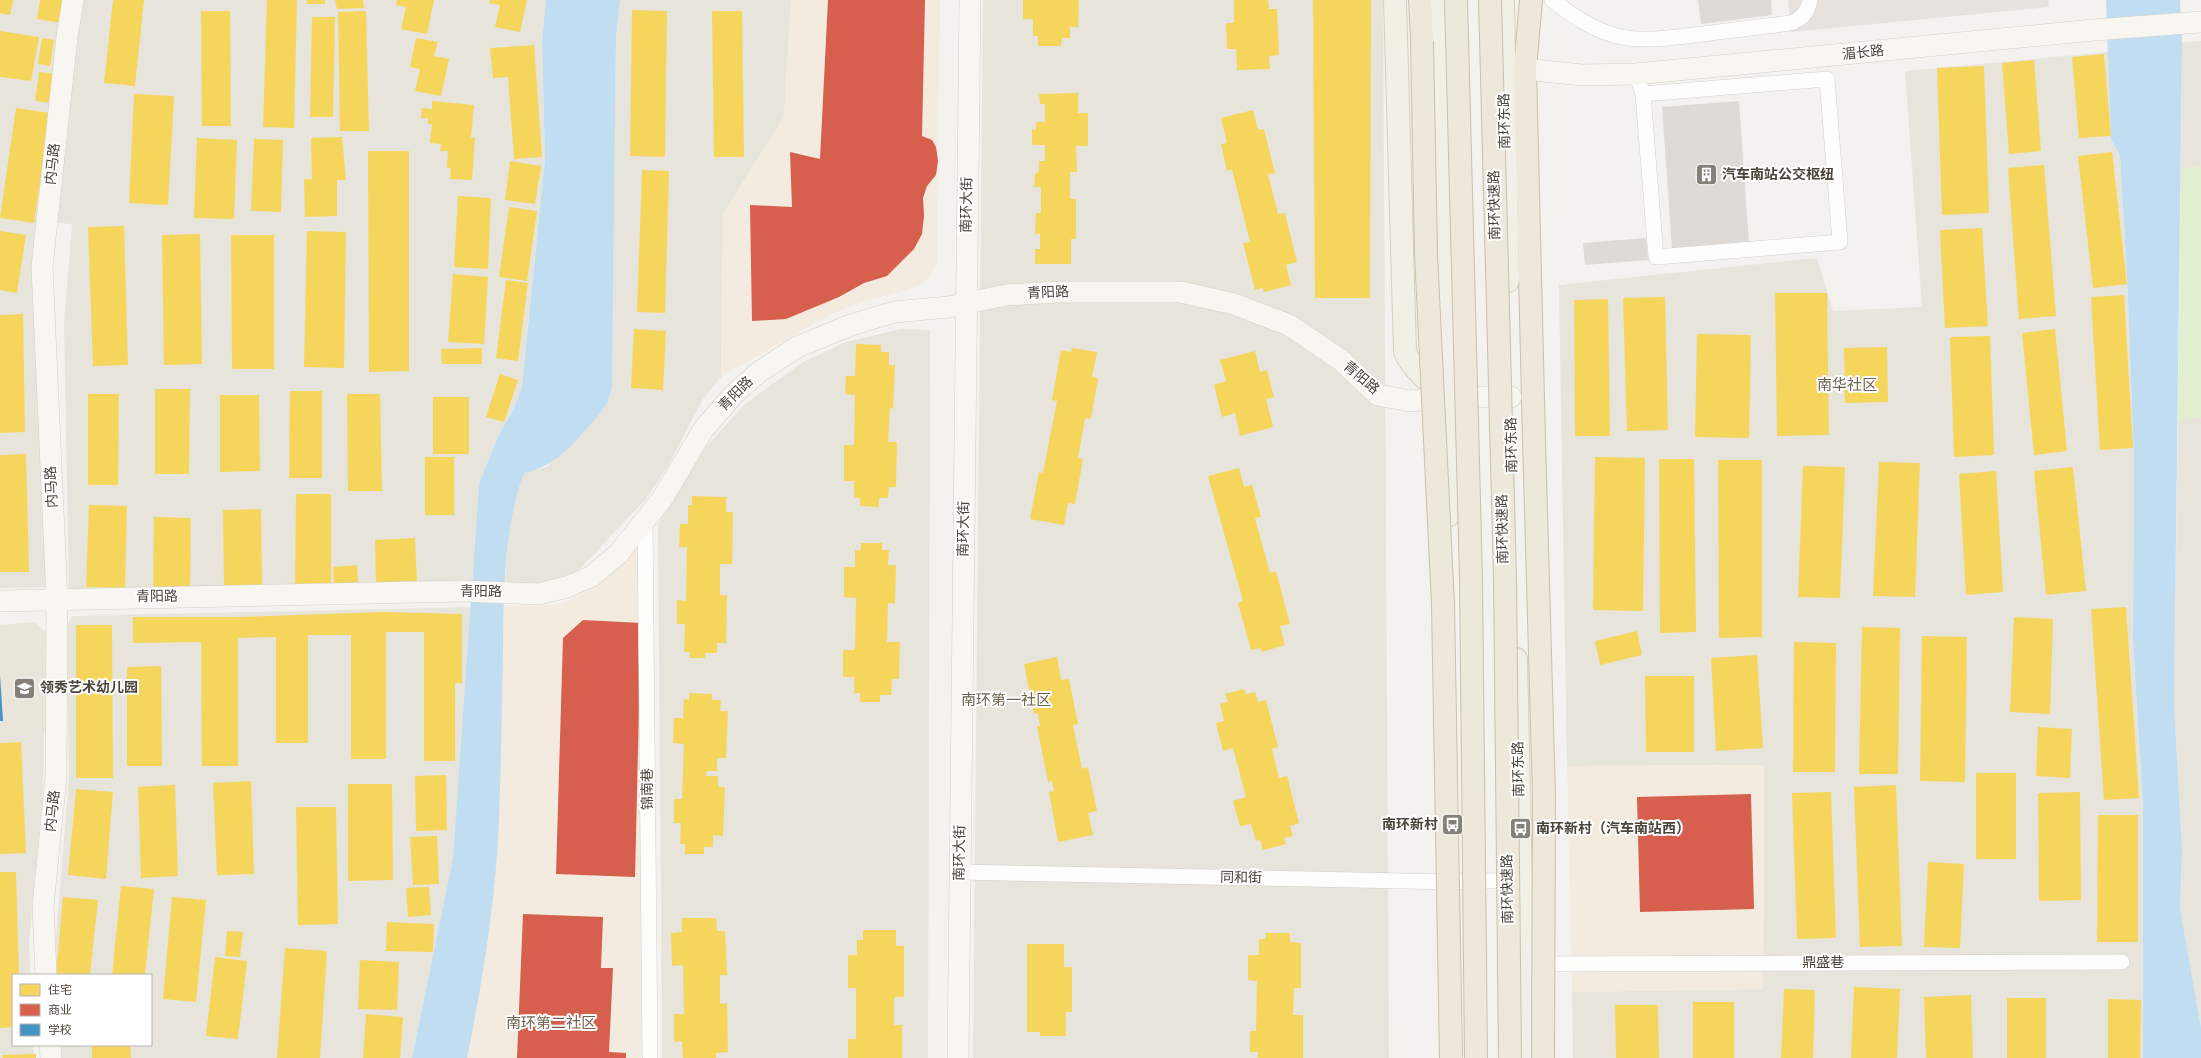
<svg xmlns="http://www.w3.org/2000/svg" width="2201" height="1058" viewBox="0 0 2201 1058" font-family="'Source Sans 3','Noto Sans SC',sans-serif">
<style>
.residential{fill:#e7e4dc}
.commercial{fill:#f3ebdf}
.education{fill:#eae5da}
.green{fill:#e1eecf}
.parking{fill:#e6e3df}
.water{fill:#c0ddf1}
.homes{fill:#f6d55c}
.shops{fill:#d6604d}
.schools{fill:#4393c3}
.building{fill:#dedbd6}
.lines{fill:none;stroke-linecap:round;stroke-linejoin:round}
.street-casing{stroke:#d2d0cb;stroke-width:16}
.secondary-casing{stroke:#d3cfc5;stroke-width:22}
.primary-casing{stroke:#d6cebb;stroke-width:24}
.highway-casing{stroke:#ccbfa9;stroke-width:24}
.street{stroke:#fdfdfc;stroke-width:15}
.secondary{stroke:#f7f6f1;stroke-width:21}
.primary{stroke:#f2efe6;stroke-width:22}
.highway{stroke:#ede8db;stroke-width:22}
.highway-bridge-casing{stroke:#ccbfa9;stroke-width:24;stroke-linecap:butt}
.highway-bridge{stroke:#ede8db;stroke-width:22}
.labels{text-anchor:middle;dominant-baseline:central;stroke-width:4;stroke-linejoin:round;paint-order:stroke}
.street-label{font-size:14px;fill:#4b4439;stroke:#fff}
.poi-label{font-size:14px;font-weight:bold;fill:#4b4439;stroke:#fff;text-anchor:start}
.neighbourhood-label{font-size:15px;fill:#6e6250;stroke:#fff}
</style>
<rect width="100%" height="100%" fill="#f4f2ee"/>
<g class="residential">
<path d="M0,0h546l-4,41 3,118 -23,228 -9,23 -14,24 -20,50 -7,98 -403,7 -5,-267 8,-98 -15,-1 -11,97 6,267 -52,1z"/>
<path d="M620,0h171l-7,117 -61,97 -2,163 -18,22 -35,67 -22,33 -73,77 -9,7 -59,2 2,-41 5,-33 12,-38 22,-6 24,-22 32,-34 5,-7 5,-17 4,-350z"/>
<path d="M983,0h400l6,1058h-416z"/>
<path d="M2201,41v126l-20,2 1,-126z"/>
<path d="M2108,52l3,87 9,17 7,119 7,186 -1,181 10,162v254h-570l-1,-66 191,-3 1,-224 -197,1 -8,-481 258,-27 16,53 89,-4 -17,-236z"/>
<path d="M901,329l29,1 -2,728h-266l-4,-534 24,-42 25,-36 38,-42 58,-42 43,-20z"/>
<path d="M2201,417v611l-21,-120 2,-58 -8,-147 4,-283z"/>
<path d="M471,607l-18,251 -41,200h-357v-13h96v-70h-98l16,-197 -2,-154 6,-8z"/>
<path d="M44,732l-1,60 -14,150 1,33h-17v70h20l1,13h-34v-324z"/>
</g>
<g class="commercial">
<path d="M791,0h149l-3,264 -8,14 -9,8 -67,19 -33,15 -99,57 2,-163 61,-97z"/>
<path d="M641,544v514h-174l24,-142 8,-96 5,-213 55,-2 18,-8 24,-16z"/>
<path d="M1764,765l-1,224 -191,3 -5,-226z"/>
</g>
<path class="education" d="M35,622l11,10 3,12 2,88 -51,2v-109z"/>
<path class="green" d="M2201,167v250l-23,3 3,-251z"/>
<path class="parking" d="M1788,0h260l1,7 -258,25z"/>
<g class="water">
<path d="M546,0h74l-4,37 -4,350 -5,17 -5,7c-22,25 -43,55 -78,62 -21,58 -20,118 -21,179 -1,55 -2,111 -4,166 -3,81 -16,161 -32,240h-55l41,-200 26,-374 20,-50 14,-24 9,-23 23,-228 -3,-118z"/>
<path d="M2106,0h74l2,43 -8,660 8,147 -2,58 21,120v30h-58v-254l-10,-162 1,-181 -7,-186 -7,-119 -9,-17z"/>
</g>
<g class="homes">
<path d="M0,0h13l-3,15 -10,-2z"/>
<path d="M40,0h25l-4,23 -24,-4z"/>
<path d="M113,0h31l-9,86 -31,-3z"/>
<path d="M267,0h30l-3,128 -31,-1z"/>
<path d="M306,0h19v4h-18z"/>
<path d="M335,0h28l1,8 -27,1z"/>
<path d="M397,0h37l-7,34 -26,-5 5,-22 -10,-2z"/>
<path d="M490,0h37l-7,32 -25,-5 5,-22 -11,-2z"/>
<path d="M1023,0h56l-1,27h-8v11h-8l-1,8h-23v-10h-5v-17h-10z"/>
<path d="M1234,0h34l1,9h8l2,46 -10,1 1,13 -33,1 -1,-21h-9l-1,-26h8z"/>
<path d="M1313,0h58l-1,298h-55z"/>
<path d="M632,10l35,1 -2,146 -35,-1z"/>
<path d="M201,11h29l1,115h-29z"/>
<path d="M366,11l3,120h-29l-2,-119z"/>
<path d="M712,11h30l2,146h-30z"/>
<path d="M312,17h23l-2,100h-23z"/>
<path d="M0,31l39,6 -8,44 -31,-4z"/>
<path d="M42,38l12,2 -4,26 -12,-2z"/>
<path d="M416,38l22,4 -4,14 15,3 -8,37 -26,-5 5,-22 -10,-2z"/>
<path d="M534,45l8,112 -28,2 -6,-82 -15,1 -3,-30z"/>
<path d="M2104,54l7,82 -32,2 -7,-81z"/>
<path d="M2034,60l7,91 -32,3 -7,-91z"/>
<path d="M1984,66l5,147 -47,2 -5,-147z"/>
<path d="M39,72l18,2 -4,29 -18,-2z"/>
<path d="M1078,93v20h10v33h-12l1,26h-7v27h6v40h-5v25h-36v-15h5v-15h-5l1,-21h5v-26h-7l1,-13 4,-3v-10h6v-16h-13v-16l4,1v-8h9v-18h-5l-1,-10z"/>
<path d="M134,94l40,2 -6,109 -39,-2z"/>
<path d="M432,101l42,4 -3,33h4l-3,42 -22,-1 1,-11h-4l1,-17h-8l1,-7 -11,-1 2,-19h-4v-6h-7l1,-10 10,1z"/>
<path d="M16,108l34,5 -16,110 -34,-5z"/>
<path d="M1253,110l5,20 6,-1 11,44 -7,1 10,40 7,-1 12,49 -11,3 5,20 -27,7 -2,-4 -7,2 -12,-47 7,-1 -18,-73 -5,2 -6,-27 6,-1 -6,-25z"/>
<path d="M342,137l4,43h-9v36l-32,1 -1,-38h8l-1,-41z"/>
<path d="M197,138l40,2 -3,79 -40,-1z"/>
<path d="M254,139l29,1 -2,72 -30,-1z"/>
<path d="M368,151h41v220l-40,1z"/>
<path d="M2112,152l15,132 -34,4 -15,-132z"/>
<path d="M510,161l31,5 -6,38 -30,-4z"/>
<path d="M2044,165l12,151 -37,3 -11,-151z"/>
<path d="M642,170l27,1 -4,142 -28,-1z"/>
<path d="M458,196l33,2 -3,71 -34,-2z"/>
<path d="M509,207l28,4 -10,70 -28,-4z"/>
<path d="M124,226l4,139 -35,1 -5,-139z"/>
<path d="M1982,228l6,98 -43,2 -5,-98z"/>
<path d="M0,231l26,4 -9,58 -17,-3z"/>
<path d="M307,231l39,1 -2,136 -40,-1z"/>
<path d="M200,234l2,130 -38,1 -2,-130z"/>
<path d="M231,235h43v134h-42z"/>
<path d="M453,274l35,3 -4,67 -36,-2z"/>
<path d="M506,280l22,3 -10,78 -22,-3z"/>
<path d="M1775,293h52l2,142 -52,1z"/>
<path d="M2124,295l9,153 -33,2 -9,-153z"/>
<path d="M1665,297l3,133 -41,1 -4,-133z"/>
<path d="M1608,299l2,137h-35l-1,-136z"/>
<path d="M23,314l2,118 -25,1v-118z"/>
<path d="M634,329l32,2 -3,59 -32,-2z"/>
<path d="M2055,329l12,122 -33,4 -12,-122z"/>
<path d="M1697,334l54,1 -2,103 -54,-1z"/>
<path d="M1990,336l4,119 -40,2 -4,-120z"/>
<path d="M856,344l25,1v7h8v13h6l-2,44 -3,-1 -2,34h9l-1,45h-7l-1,11h-9v9l-19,-1v-8h-6v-17h-10v-36h10l1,-50 -10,-1 1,-18h9z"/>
<path d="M1887,347l1,55 -43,1 -1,-55z"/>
<path d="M482,348v16h-40l-1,-15z"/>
<path d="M1072,348l25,4 -5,25 6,1 -7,41 -6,-1 -7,40 5,1 -8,45 -7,-1 -4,22 -34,-6 9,-47 4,1 14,-72 -5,-1 9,-50 10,2z"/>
<path d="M1255,351l5,21 7,-2 7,27 -8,2 7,28 -33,9 -5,-23 -13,4 -8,-32 12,-4 -6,-21z"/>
<path d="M500,374l18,6 -14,42 -18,-5z"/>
<path d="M155,389h35l-1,85h-34z"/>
<path d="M290,391h32v87h-33z"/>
<path d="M88,394h31l-1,91h-30z"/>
<path d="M347,394h33l2,97h-34z"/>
<path d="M220,395h39l1,76 -40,1z"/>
<rect x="433" y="397" width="36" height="57"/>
<path d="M26,454l3,118h-29v-117z"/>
<rect x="425" y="457" width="29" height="58"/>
<path d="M1595,457l50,1 -2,153 -50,-1z"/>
<path d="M1659,459h35l2,173 -36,1z"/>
<path d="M1718,460h44v177l-43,1z"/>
<path d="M1879,462l41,1 -5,134 -42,-1z"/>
<path d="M1803,466l42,1 -5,131 -42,-1z"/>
<path d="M2073,467l13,124 -40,4 -12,-124z"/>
<path d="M1239,468l5,19 8,-2 9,32 -6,1 15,55 6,-2 14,53 -10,2 5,19 -23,7 -2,-4 -9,2 -13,-47 5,-2 -35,-125z"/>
<path d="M1996,471l7,121 -37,3 -7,-121z"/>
<path d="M296,494h35v90h-36z"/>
<path d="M692,496l34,1v15h7l-1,52h-12v31h7l-1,48h-9v10h-12v5h-16l1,-6h-6l1,-28h-8v-24l9,1 1,-54h-8l1,-23h8v-19h4z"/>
<path d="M89,505l38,1 -2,82 -39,-1z"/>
<path d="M261,509l1,78 -38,1 -1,-78z"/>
<path d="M154,517l37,1 -1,70h-37z"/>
<path d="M415,538l2,46 -41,2 -1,-46z"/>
<path d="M861,543h21v7h7l-1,15h8l-1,39 -7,-1 -1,39h13l-1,37h-7l-1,16h-11v7h-20v-9h-6v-16h-11v-27h12l1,-52 -12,-1v-30h11v-17h6z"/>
<path d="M357,565l1,17 -24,3 -1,-18z"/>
<path d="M2126,607l13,191 -35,2 -13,-191z"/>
<path d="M384,612l78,2v69h-7v78h-31v-129h-38v127h-35v-124h-43v108h-32v-106l-38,1v128h-36l-1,-124 -68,1v-26h105z"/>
<path d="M2014,617l39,2 -3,95 -40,-2z"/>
<path d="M76,625h36l1,153h-37z"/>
<path d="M1862,627l38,1 -2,146h-39z"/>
<path d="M1637,631l5,24 -42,10 -5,-24z"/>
<path d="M1922,636l45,1 -2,145 -45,-1z"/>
<path d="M1794,642l42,1 -1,129h-42z"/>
<path d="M1757,655l6,93 -47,3 -5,-93z"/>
<path d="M1057,657l4,23 8,-1 9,45 -5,1 9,44 6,-2 9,44 -9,2 5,22 -35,7 -9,-50 5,-1 -2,-10 -4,1 -11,-56h3l-2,-13 -4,1 -10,-50z"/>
<path d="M161,666l1,100h-35v-99z"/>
<path d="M1645,676h49v76h-48z"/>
<path d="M1244,689l2,5 9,-2 3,10 8,-2 12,47 -6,2 7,29 8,-2 12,47 -9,3 3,10 -9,2 2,6 -23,6 -3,-10 -4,1 -5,-17 -11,2 -7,-25 13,-4 -13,-49 -10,3 -7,-28 8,-2 -4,-17 8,-2 -3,-8z"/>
<path d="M689,693l23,1v6h9l-1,11h8l-2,47h-9v13h-10l-1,5h12v11h7l-2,49 -10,-1v12h-9v7h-19v-10h-5l1,-21h-7v-24h8l2,-55 -11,-1 1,-25h9l1,-19 5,1z"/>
<path d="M2038,727l34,2 -2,49 -34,-2z"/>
<path d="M21,742l5,111 -26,1v-111z"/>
<rect x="1976" y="773" width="40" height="86"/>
<path d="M446,775l1,55 -31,1 -1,-55z"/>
<path d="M251,781l3,93 -37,1 -4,-92z"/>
<path d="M348,784h44l1,96 -45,1z"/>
<path d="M175,785l3,91 -37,2 -3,-91z"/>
<path d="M1896,785l6,161 -42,1 -6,-160z"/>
<path d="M76,789l37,3 -7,87 -38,-4z"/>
<path d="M1831,792l5,146 -39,1 -5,-146z"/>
<path d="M2080,792l1,108 -42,1 -1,-108z"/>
<path d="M296,807h40l2,117 -40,1z"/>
<path d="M2098,815h40v127h-41z"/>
<path d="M437,836l2,48 -26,1 -3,-48z"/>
<path d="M1928,862l36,2 -4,84 -36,-1z"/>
<path d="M0,872h16l3,103h-6v52l-13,1z"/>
<path d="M121,886l33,3 -9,86h-33z"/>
<path d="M429,887l2,28 -23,2 -2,-29z"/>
<path d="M63,897l35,3 -8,75h-34z"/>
<path d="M172,897l34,3 -10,102 -33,-3z"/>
<path d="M682,918h34l1,13h8l2,44h-7v29l7,-1 1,49 -12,1v5h-33l-1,-17 -8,1v-28h10l-1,-49 -11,1 -1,-33 11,-1z"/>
<path d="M387,922l47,2 -1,28 -47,-1z"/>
<path d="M863,930h33v16h8v51h-10v28h8v33h-54v-19h8v-51h-8v-33h9v-15h6z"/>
<path d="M227,931l16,1 -3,25 -15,-1z"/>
<path d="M1266,933h24v9l11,1v45h-7l-1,27h10v43h-45v-6h-8v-21h6l1,-50 -9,-1v-25h11v-16h7z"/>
<path d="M1027,944h37v23h8v45h-6v24h-26v-4h-13z"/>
<path d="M285,948l42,3 -7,107h-43z"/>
<path d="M215,957l32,4 -9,78 -32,-3z"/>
<path d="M360,960l39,2 -2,48 -39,-1z"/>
<path d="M1854,987l46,2 -3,69h-46z"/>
<path d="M1784,989l31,1 -2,68h-32z"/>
<path d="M1971,995l2,63h-47l-2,-61z"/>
<rect x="2007" y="998" width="39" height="60"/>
<path d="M2108,999l33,1 -1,58h-32z"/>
<rect x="1693" y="1002" width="41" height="56"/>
<path d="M1615,1005h43l1,53h-43z"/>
<path d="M366,1014l37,3 -3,41h-37z"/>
<path d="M92,1045h38l1,13h-39z"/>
<path d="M36,1054v4h-33l-1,-3z"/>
</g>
<g class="shops">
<path d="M828,0h97l-3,136 10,4 4,7 2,14 -2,14 -9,11 -4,12 1,18 -2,18 -8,15 -27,27 -23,7 -25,14 -53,22 -34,2 -2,-116 42,2 -2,-55 30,7z"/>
<path d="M583,620l58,3 -6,254 -79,-3 7,-236z"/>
<path d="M1751,794l3,115 -114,3 -3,-115z"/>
<path d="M523,914l80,3 -2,51h12l-4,84 17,1v5h-109z"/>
</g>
<path class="schools" d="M0,675l3,46h-3z"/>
<g class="building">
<path d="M1698,0h73l1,15 -71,9z"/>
<path d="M1739,101l10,142 -77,6 -10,-142z"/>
<path d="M1646,238l2,22 -63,5 -2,-22z"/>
</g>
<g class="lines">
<defs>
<g id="street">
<path d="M1552,0c21,16 42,31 69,37 26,5 55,0 82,-3 29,-4 58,-7 87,-11 12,-3 18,-12 20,-23"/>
<path d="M1636,74l7,20 13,163 184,-15 -13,-163 -184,15"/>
<path d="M645,520l5,538"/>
<path d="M960,872l494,10 63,-2"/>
<path d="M1534,964l588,-2"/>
</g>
<g id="secondary">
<path d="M1525,69l57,6 54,-1 458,-44 107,-8"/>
<path d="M0,601l463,-10 75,3 29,-7 25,-11 26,-22 44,-55 41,-69 30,-35 26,-23 38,-25 54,-22 43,-13 55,-5 57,-12 50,-3h125l53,12 55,21 53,36 36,34 32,6 37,-4h64"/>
<path d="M46,975l-3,-69 13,-128 1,-179 -15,-332 25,-230 6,-37"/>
<path d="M50,1045l1,13"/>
<path d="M958,1058l12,-1058"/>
</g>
<g id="primary">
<path d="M1395,0l10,352c8,18 23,29 38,41"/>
<path d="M1439,0l10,515"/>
<path d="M1503,0l5,281"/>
<path d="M1516,659l9,399"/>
</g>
<g id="highway">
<path d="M1420,0l2,41"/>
<path d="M1531,0l-6,69 9,371"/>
</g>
</defs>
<use href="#street" class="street-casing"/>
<use href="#secondary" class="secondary-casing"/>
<use href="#primary" class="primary-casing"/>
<use href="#highway" class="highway-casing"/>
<use href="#street" class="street"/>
<use href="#secondary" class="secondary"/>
<use href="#primary" class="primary"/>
<use href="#highway" class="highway"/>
<defs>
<g id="highway-bridge">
<path d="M1456,0l15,578 5,480"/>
<path d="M1490,0l15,578 5,480"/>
<path d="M1422,41l4,213 17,351 8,453"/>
<path d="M1534,440l10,356 -1,262"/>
</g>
</defs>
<use href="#highway-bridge" class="highway-bridge-casing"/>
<use href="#highway-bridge" class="highway-bridge"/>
</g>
<defs>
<symbol id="building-square" viewBox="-11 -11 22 22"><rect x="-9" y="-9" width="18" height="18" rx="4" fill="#868178" stroke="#fff"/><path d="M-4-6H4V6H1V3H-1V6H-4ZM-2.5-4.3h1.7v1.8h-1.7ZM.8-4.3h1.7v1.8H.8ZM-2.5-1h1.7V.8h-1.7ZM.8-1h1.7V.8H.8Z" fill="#fff"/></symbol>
<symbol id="school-square" viewBox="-11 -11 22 22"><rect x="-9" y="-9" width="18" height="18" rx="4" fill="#868178" stroke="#fff"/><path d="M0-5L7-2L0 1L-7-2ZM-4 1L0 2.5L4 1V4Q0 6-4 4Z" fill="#fff"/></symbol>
<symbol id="bus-square" viewBox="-11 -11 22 22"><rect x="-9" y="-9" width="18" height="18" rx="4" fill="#868178" stroke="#fff"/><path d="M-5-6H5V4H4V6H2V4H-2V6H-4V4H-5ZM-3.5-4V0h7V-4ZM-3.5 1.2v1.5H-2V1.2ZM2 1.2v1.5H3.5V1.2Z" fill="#fff"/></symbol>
</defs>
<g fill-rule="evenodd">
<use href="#building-square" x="1694" y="162" width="25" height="25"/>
<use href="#school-square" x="12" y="676" width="25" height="25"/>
<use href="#bus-square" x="1440" y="812" width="25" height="25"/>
<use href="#bus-square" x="1508" y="816" width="25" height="25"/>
</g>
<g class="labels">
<g class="street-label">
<text transform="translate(1863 53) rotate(-6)">湄长路</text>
<text transform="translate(1505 121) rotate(-91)">南环东路</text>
<text transform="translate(53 164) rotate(-84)">内马路</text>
<text transform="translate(967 205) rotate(-89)">南环大街</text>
<text transform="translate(1495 205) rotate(-91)">南环快速路</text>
<text transform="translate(1048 293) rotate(-3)">青阳路</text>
<text transform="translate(1361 378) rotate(41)">青阳路</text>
<text transform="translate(736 394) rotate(-45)">青阳路</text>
<text transform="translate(1512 445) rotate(-91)">南环东路</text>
<text transform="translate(52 487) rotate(-93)">内马路</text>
<text transform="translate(964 529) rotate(-89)">南环大街</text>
<text transform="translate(1503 529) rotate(-91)">南环快速路</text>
<text x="481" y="592">青阳路</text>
<text transform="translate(157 597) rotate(-1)">青阳路</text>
<text transform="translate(1519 769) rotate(-91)">南环东路</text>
<text transform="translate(648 789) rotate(-91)">锦南巷</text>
<text transform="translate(53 811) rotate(-84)">内马路</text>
<text transform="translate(960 853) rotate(-89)">南环大街</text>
<text transform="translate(1241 878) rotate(1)">同和街</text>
<text transform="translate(1508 889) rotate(-91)">南环快速路</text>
<text x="1823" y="963">鼎盛巷</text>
</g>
<g class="poi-label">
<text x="1722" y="175">汽车南站公交枢纽</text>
<text x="40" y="688">领秀艺术幼儿园</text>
<text x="1438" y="825" text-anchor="end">南环新村</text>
<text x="1536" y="829">南环新村（汽车南站西）</text>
</g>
<g class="neighbourhood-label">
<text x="1847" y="385">南华社区</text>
<text x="1006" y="700">南环第一社区</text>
<text x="551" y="1023">南环第二社区</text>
</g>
</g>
<rect x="12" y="974" width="140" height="72" fill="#ffffff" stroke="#b7b4b0"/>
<rect x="20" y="984" width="20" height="12" fill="#f6d55c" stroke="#b7b4b0"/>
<text x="48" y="994" font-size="12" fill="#4b4439">住宅</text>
<rect x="20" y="1004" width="20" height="12" fill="#d6604d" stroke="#b7b4b0"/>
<text x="48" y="1014" font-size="12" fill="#4b4439">商业</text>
<rect x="20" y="1024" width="20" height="12" fill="#4393c3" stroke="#b7b4b0"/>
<text x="48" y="1034" font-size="12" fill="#4b4439">学校</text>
</svg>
